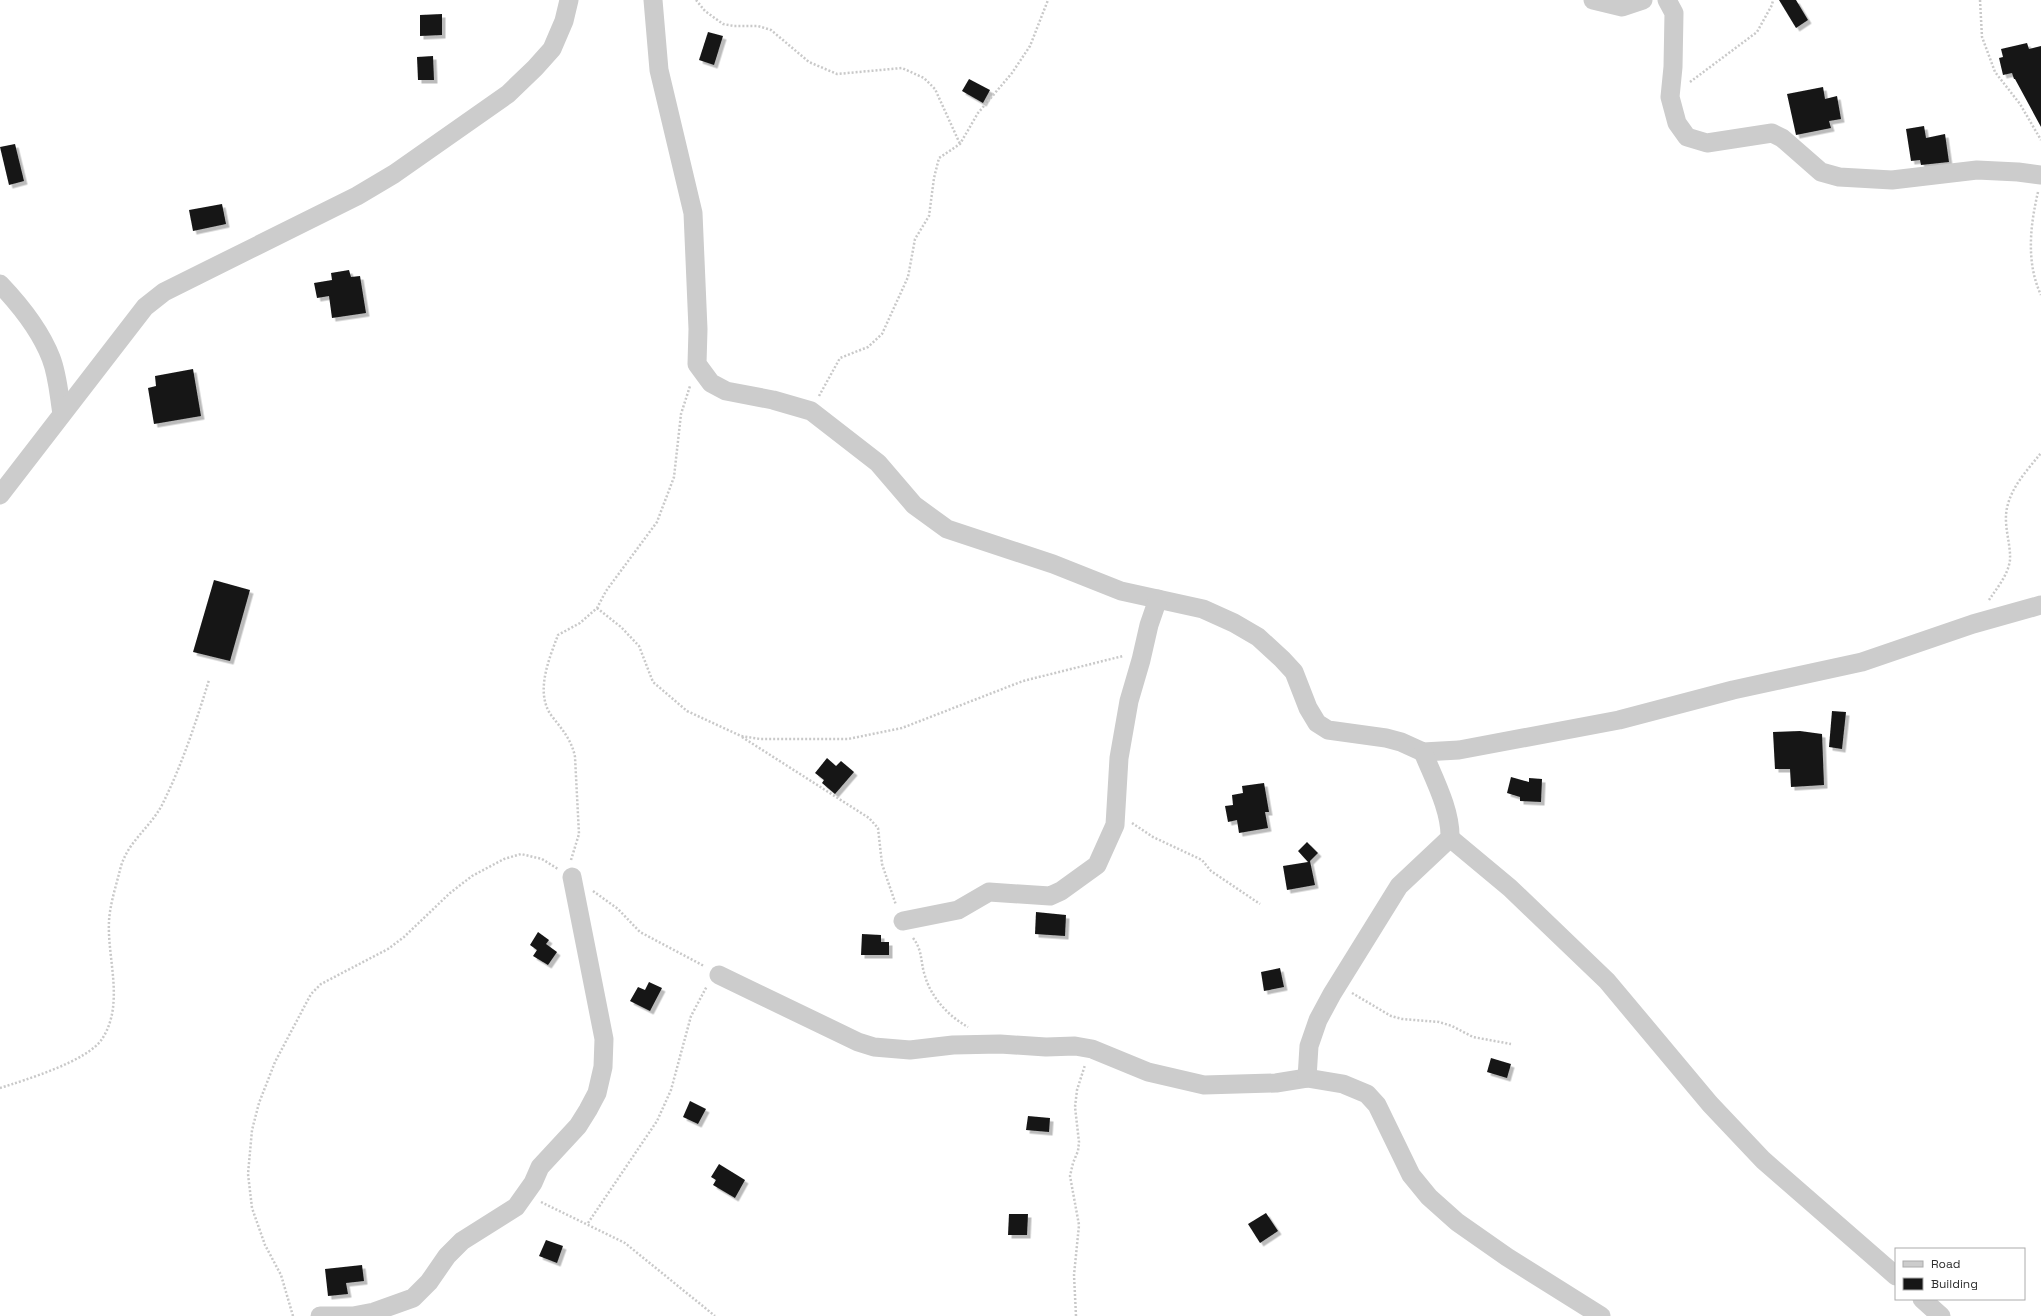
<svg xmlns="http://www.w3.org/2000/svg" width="2041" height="1316" viewBox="0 0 2041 1316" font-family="'Space Grotesk',sans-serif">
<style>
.building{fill:#161616;filter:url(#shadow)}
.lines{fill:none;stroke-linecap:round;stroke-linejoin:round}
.path{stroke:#c9c9c9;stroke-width:2.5;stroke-dasharray:2 2;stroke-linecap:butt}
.minor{stroke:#ccc;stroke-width:19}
</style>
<defs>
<filter id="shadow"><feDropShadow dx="3.5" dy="3.5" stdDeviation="0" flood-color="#0004"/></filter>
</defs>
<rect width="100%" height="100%" fill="#fff"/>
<g class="building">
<path d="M1779,0h17l12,20 -12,8z"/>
<path d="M442,14v21l-22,1v-21z"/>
<path d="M708,32l15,4 -9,29 -15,-5z"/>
<path d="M2027,43l2,6 12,-3v81l-26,-48h-1l-2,-6 -9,2 -4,-17 4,-1 -2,-8z"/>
<path d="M433,56l1,24h-16l-1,-23z"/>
<path d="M969,79l21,11 -7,13 -21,-12z"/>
<path d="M1823,87l2,12 12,-3 4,23 -12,2 2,7 -35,7 -9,-41z"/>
<path d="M1924,126l2,12 19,-4 4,28 -28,3 -1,-5 -9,1 -5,-32z"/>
<path d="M15,144l9,37 -15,4 -9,-38z"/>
<path d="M222,204l4,20 -33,7 -4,-21z"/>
<path d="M349,270l2,7 9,-1 6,37 -34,5 -3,-22 -12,2 -3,-15 18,-3 -1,-7z"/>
<path d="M193,369l8,47 -47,8 -6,-36 8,-2 -1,-10z"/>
<path d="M214,580l36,10 -20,71 -37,-9z"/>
<path d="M1832,711l14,1 -4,37 -13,-2z"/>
<path d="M1800,731l22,3 2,51 -33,2 -1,-18h-15l-2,-37z"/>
<path d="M827,758l9,8 5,-5 13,11 -19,22 -13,-11 2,-3 -9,-7z"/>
<path d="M1511,777l18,5v-4l13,1 -1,23 -21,-1v-4l-13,-4z"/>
<path d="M1264,783l5,29h-4l3,16 -29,5 -2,-13 -9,2 -3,-16 8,-1 -1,-10 11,-2 -1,-7z"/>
<path d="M1307,842l11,11 -8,8 5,24 -28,5 -4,-24 25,-4 -10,-11z"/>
<path d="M1036,912l30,3 -1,21 -30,-2z"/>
<path d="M538,932l11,8 -3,4 11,8 -9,13 -15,-9 4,-6 -7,-5z"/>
<path d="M862,934l19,1v7h8v13h-28z"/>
<path d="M1280,968l4,19 -20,4 -3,-19z"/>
<path d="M649,982l13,6 -12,23 -20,-10 8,-14 7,3z"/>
<path d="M1491,1058l20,6 -4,14 -20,-6z"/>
<path d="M690,1101l16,8 -8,15 -15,-7z"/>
<path d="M1028,1116l22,2 -1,14 -23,-2z"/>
<path d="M719,1164l26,16 -10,18 -22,-13 3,-5 -5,-3z"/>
<path d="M1266,1213l12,18 -18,12 -12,-19z"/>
<path d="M1009,1214h19l-1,21h-19z"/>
<path d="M546,1240l17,6 -6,17 -18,-7z"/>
<path d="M362,1265l2,16 -18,2 2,11 -20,2 -3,-27z"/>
</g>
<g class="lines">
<g class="path">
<path d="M696,0l9,11 18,13 11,2h24l13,4 38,32 28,12 65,-6 22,10 11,11 25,55"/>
<path d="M1980,0l2,37 13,35 25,32 21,36"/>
<path d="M1690,82l67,-50 15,-27 1,-5"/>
<path d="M2038,192c-8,34 -12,71 3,103"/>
<path d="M819,396l21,-38 28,-11 14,-13 26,-57 7,-38 14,-23 5,-38 5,-20 21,-14 18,-31 34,-40 18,-27 18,-46"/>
<path d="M1989,600c8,-12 19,-25 21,-40 1,-18 -8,-37 -2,-56 5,-19 21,-36 33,-51"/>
<path d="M597,608l24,19 18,19 14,36 34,29 54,25 19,3h88l54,-11 121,-47 100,-25"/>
<path d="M742,737l127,81 9,10 4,36 14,41"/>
<path d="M1132,823l21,14 49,23 9,11 49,33"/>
<path d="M571,860l8,-26 -4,-77c-3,-17 -14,-29 -24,-42 -16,-23 -2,-56 7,-80l22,-12 17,-15 9,-17 51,-69 17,-45 7,-63 9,-28"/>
<path d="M593,891l25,18 22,23 64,34"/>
<path d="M913,938c10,13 7,23 12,38 6,21 23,40 43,51"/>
<path d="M1352,993l39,23 11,3 37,3 13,4 21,11 38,7"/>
<path d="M0,1088c25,-8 88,-27 102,-49 23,-35 5,-80 7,-118 1,-17 7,-35 11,-51 6,-27 30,-42 42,-65 20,-40 34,-83 47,-125"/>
<path d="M541,1202l84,41 90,73"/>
<path d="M588,1223l69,-102 14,-31 20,-74 16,-30"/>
<path d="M293,1316l-12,-41 -16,-30 -13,-37 -4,-34 4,-44 7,-27 16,-41 36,-68 10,-10 67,-35 16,-12 46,-44 22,-17 32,-17 17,-5 21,5 16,10"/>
<path d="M1076,1316l-2,-41 5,-50 -9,-49 3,-13 5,-12 1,-9 -4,-35 2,-17 8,-25"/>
</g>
<g class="minor">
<path d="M653,0l6,70 34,143 5,116 -1,35 14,19 15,8 47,9 38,11 67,52 36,42 33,24 106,35 68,27 82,18 31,14 24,14 24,22 12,13 14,36 9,15 11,7 58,8 15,4 22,10 36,-2 160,-30 114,-30 129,-28 111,-38 68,-19"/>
<path d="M1593,0l29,7 21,-7"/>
<path d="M1667,0l7,13 -1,54 -3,30 7,26 10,14 20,6 65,-10 10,5 39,34 18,5 53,3 85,-10 41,2 23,3"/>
<path d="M0,284c20,21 41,48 51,74 7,18 8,38 11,56"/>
<path d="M0,495l145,-188 19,-15 193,-96 37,-22 114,-80 27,-26 17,-19 12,-28 5,-21"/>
<path d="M1450,838l60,50 97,93 103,123 53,56 133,116"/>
<path d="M903,921l55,-11 31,-18 61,4 11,-5 36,-26 18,-40 4,-67 10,-57 12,-41 8,-35 9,-26"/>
<path d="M719,975l139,67 16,5 36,3 43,-5 47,-1 46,3 29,-1 17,3 56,23 56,13 72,-2 31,-5 36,6 24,10 10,11 34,70 18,22 28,25 50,35 94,59"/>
<path d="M1307,1078l2,-32 9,-26 14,-26 67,-108 51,-48c1,-28 -17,-61 -27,-86"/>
<path d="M1922,1299l19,17"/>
<path d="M320,1316h33l21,-4 39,-14 16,-16 18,-26 15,-15 54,-34 17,-24 7,-16 38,-41 10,-16 9,-17 6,-26 1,-28 -32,-162"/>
</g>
</g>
<rect x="1895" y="1248" width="130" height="52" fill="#ffffff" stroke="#acacac"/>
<rect x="1903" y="1261" width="20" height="6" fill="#cccccc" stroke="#acacac"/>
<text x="1931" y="1268" font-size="12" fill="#2f2f2f">Road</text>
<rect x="1903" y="1278" width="20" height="12" fill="#161616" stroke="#acacac"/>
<text x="1931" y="1288" font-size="12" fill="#2f2f2f">Building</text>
</svg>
